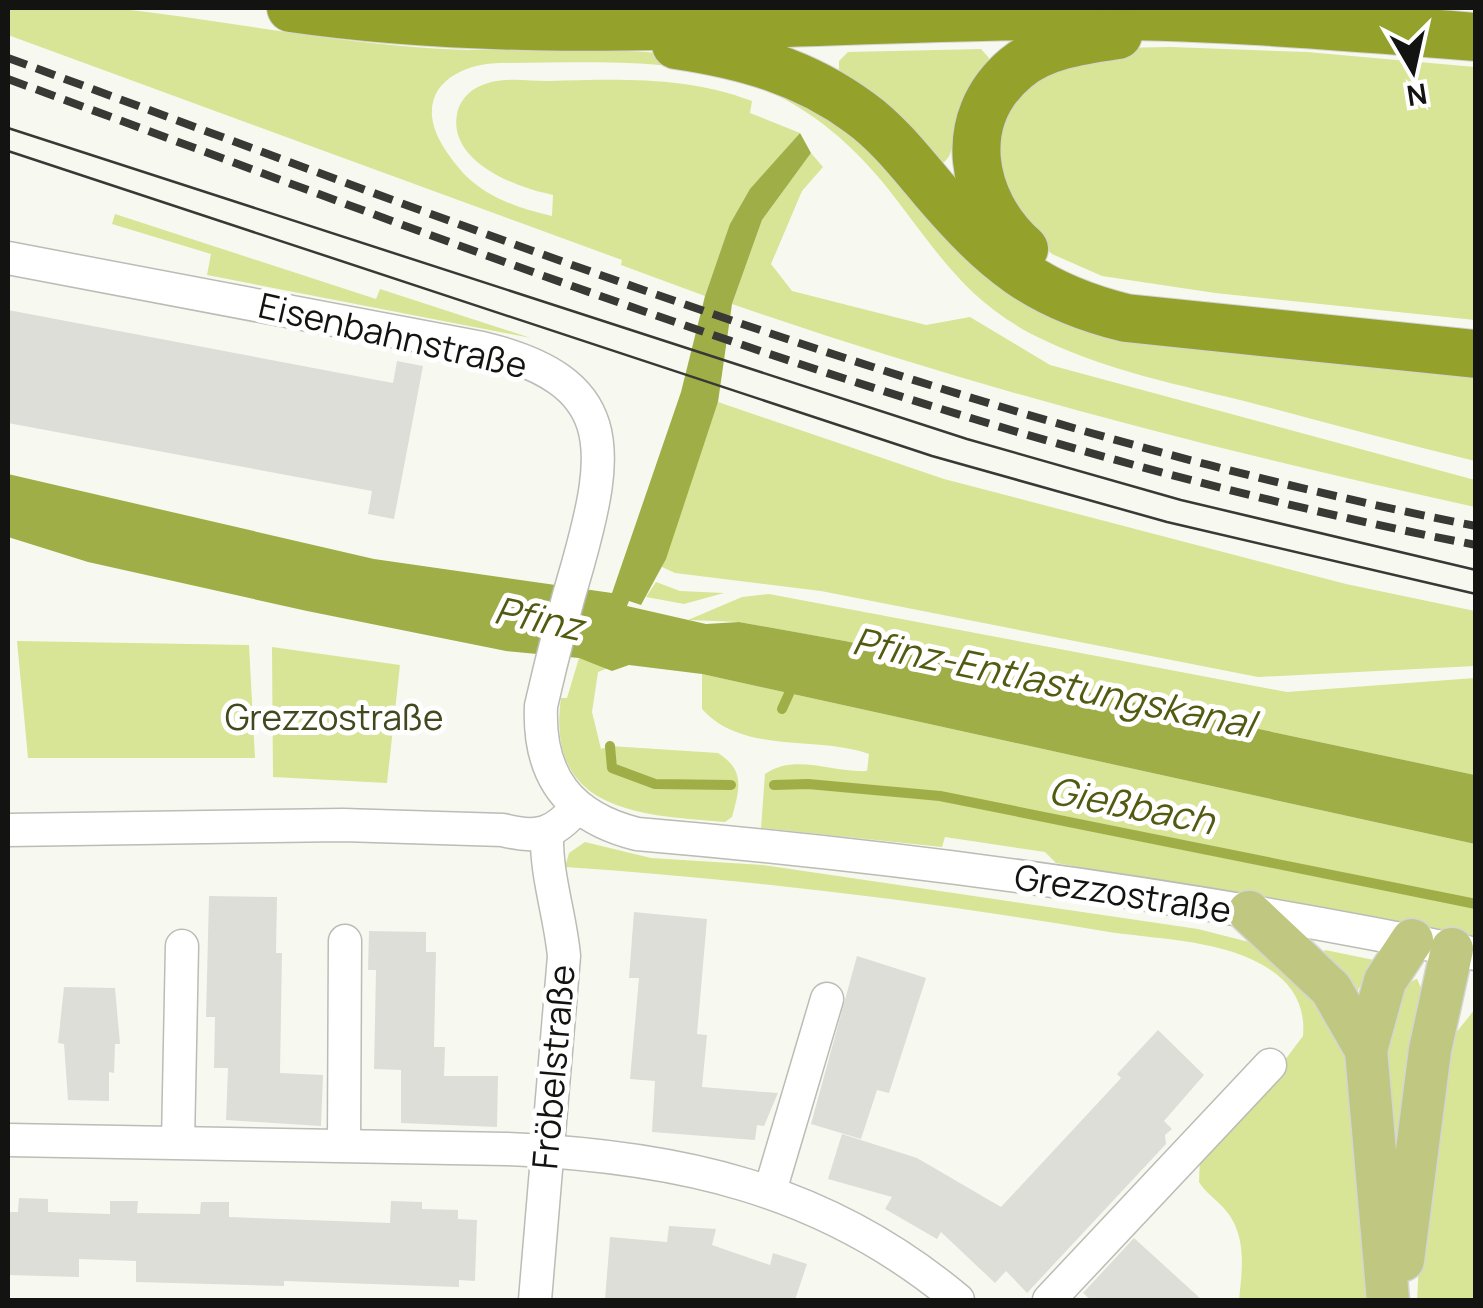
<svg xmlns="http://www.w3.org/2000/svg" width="1483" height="1308" viewBox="0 0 1483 1308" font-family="Manrope,sans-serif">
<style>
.green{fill:#d8e496}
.water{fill:#a0ae48}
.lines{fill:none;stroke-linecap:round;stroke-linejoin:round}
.stream{stroke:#a0ae48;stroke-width:10}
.building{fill:#ddded7}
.minor-casing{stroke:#babcb5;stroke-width:35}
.major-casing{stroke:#d5d5d4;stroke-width:45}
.highway-casing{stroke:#d5d5d4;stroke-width:50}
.minor{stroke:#fff;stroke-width:32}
.major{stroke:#bfc780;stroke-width:42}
.highway{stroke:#94a12b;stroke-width:48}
.tram{stroke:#383835;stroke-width:2.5}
.rail{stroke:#383835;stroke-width:8;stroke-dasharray:20 10;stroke-linecap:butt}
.labels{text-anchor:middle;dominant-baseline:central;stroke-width:10;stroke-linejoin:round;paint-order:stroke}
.street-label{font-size:35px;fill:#131311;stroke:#fff}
.park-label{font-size:35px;fill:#43491f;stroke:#fff}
.water-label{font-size:38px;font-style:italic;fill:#525b10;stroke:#fff}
</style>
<rect width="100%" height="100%" fill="#f7f9f1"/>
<g class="green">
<path d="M8,8c34,0 71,-4 105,0 101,11 200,31 301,39 118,11 265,-16 373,39 75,37 126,110 184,168l64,45 88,29 352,35v98c-76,-18 -151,-39 -227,-59 -68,-17 -139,-31 -202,-61 -81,-37 -109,-91 -161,-156 -112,-136 -224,-123 -384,-122 -31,0 -72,15 -69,53 2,22 19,43 33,59 23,23 56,34 87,41l1,-21c-36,-7 -105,-33 -96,-81 2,-12 11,-23 23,-28 22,-10 45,-5 68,-5 70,-2 138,-5 204,20l-2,12 50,20c-55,62 -68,85 -95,163l-84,-31 1,-5 -614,-225z"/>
<path d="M1171,47l136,5 168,15v253l-260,-27 -113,-17 -50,-22 -38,-33 -22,-79 31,-58 92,-36z"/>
<path d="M981,49l8,9c-12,22 -28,42 -34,67 -3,14 0,29 -12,38l-104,-93v-9l9,-9z"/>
<path d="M811,153l12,14 -21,24 -31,73 21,27 134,34 44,-8 80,48 425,115v27c-251,-55 -499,-118 -743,-203l30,-84z"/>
<path d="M115,214l261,85 4,-10 151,49 -324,-63 4,-21 -99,-30z"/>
<path d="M718,402l226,77 402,105 129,27v55l-217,11 -437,-86 -146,-18 -13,-6z"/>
<path d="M656,582l24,9 44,2 -40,11 -38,-7z"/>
<path d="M769,594l518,98 188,-14v97l-630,-134 -106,-19 -51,-2 54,-23z"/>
<path d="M17,641l232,4 6,113h-227z"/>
<path d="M272,647l128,18 -13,118 -114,-6z"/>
<path d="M579,658l29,10 -10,4 -6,40 9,37 9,-3 108,7c27,17 22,35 14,64l-7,5c-83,-7 -180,-9 -164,-124h6z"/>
<path d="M702,674l773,170v92l-419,-73 -11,-11 -100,-15 -3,10 -181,-19 4,-54c30,-21 68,-1 102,-3l2,-17c-52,-19 -126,1 -167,-45z"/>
<path d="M585,842l66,16 112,7 435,64 51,13 41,21 55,88 25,249h-131c3,-29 8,-63 -12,-88 -9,-12 -21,-18 -28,-30l1,-26 66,-71 37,-49c3,-34 -14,-57 -44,-73 -45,-24 -107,-24 -156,-32 -177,-30 -359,-52 -538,-64l4,-14z"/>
<path d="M1325,950l49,10 -18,34 -34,-40z"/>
<path d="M1417,979l5,11 -22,163h-8c-1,-36 -17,-162 25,-174z"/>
<path d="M1475,1009v291h-58l4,-73 30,-188z"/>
</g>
<path class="water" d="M800,133l11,20 -49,67 -30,84 -14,98 -52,157 -25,46 -12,-4 -2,5 79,18 33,-2 106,19 630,134v69l-773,-170 -73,-9 -17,6 -33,-13 -73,-7 -199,-40 -219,-49 -80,-25v-63l366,85 238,34 69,-201 24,-96 25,-72 20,-35z"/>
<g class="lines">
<g class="stream">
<path d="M782,709l10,-22"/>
<path d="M610,746l2,22 43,16 76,1"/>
<path d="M774,785l34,-1 132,12 536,108"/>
</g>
</g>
<g class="building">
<path d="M8,310l385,73 4,-22 26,5 -29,153 -26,-5 4,-23 -364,-68z"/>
<path d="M209,896l68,1 -1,56h6l-2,120 43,2 -2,51 -95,-6 2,-52h-14l1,-51h-9z"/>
<path d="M634,912l73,7 -10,115 10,1 -5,52 76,6 -14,33 -7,-1 -2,15 -103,-8 3,-51 -25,-2 9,-101h-10z"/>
<path d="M369,931l57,1v20h10l-2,95h11l-1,29h54l-1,51 -96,-4v-53l-27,-1 2,-99h-8z"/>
<path d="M857,956l69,22 -37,115 -12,-3 -16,49 -50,-15z"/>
<path d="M64,987l51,1 5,56h-5l-1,29 -5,-1v29l-41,-1 -4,-56 -6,-1z"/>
<path d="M1158,1030l46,45 -40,46 8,8 -7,6 1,9 -139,149 -21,-22 -11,12 -54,-51 -4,7 -52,-30 7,-12 -64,-18 14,-45 75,24 84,49 120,-129 -4,-4z"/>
<path d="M19,1198l29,1v13l62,2v-13h28l-1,12 63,1 1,-12h28v15l161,6 1,-22 31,1v7l36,1v9l19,1 -2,61 -16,-1v7l-175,-6v5l-148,-4v-21l-57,-2v18l-71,-2v-63h10z"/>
<path d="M669,1226l47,3 -4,16 58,20 3,-12 34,11 -12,36h-190l5,-63 57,5z"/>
<path d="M1134,1238l68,62h-111l-8,-7z"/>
</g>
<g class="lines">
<defs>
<g id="minor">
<path d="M8,258l474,90c137,33 128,101 96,216 -14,47 -26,94 -37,142 -3,70 28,111 96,128 281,24 562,63 839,120"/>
<path d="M8,830l335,-5 160,5c34,9 51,5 74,-23"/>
<path d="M8,1140l499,9c170,7 318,39 451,151"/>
<path d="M178,1142l4,-196"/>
<path d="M344,1144l1,-203"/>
<path d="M770,1191l57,-192"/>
<path d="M535,1300l29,-344c-4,-42 -18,-80 -17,-121"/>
<path d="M1049,1300l221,-235"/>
</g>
<g id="major">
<path d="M1249,912l82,77 35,61 22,250"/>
<path d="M1366,1050l19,-69 27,-41"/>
<path d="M1403,1260l27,-210 22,-101"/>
</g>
<g id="highway">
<path d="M291,8c244,35 494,11 739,8 149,-3 297,9 446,21"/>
<path d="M676,45c68,10 129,27 184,68 28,20 52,51 74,77 60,70 102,106 192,128l350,36"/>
<path d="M1024,249c-54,-48 -69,-130 -8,-181 27,-23 68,-28 102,-33"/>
</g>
</defs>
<use href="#minor" class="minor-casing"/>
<use href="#major" class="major-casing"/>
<use href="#highway" class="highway-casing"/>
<use href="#minor" class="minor"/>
<use href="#major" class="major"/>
<use href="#highway" class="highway"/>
<g class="tram">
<path d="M8,128l959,311 214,61 295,70"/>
<path d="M8,151l924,305 235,66 309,72"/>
</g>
<g class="rail">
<path d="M8,58c481,176 963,369 1468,468"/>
<path d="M8,79c482,177 961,368 1468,466"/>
</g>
</g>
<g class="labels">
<g class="street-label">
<text transform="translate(393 335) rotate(13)">Eisenbahnstraße</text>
<text transform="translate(1123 893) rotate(9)">Grezzostraße</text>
<text transform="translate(553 1067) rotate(-85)">Fröbelstraße</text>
</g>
<g class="park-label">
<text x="334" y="717">Grezzostraße</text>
</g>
<g class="water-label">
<text transform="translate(539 617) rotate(12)">Pfinz</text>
<text transform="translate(1054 681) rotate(12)">Pfinz-Entlastungskanal</text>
<text transform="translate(1132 804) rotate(11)">Gießbach</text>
</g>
</g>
<rect width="1483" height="1308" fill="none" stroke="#131311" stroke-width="20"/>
<g transform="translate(1413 70) rotate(171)" stroke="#ffffff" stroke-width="8" paint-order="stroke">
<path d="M0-8L18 38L0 25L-18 38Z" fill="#131311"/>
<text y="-15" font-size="28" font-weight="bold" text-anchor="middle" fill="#131311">N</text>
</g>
</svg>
